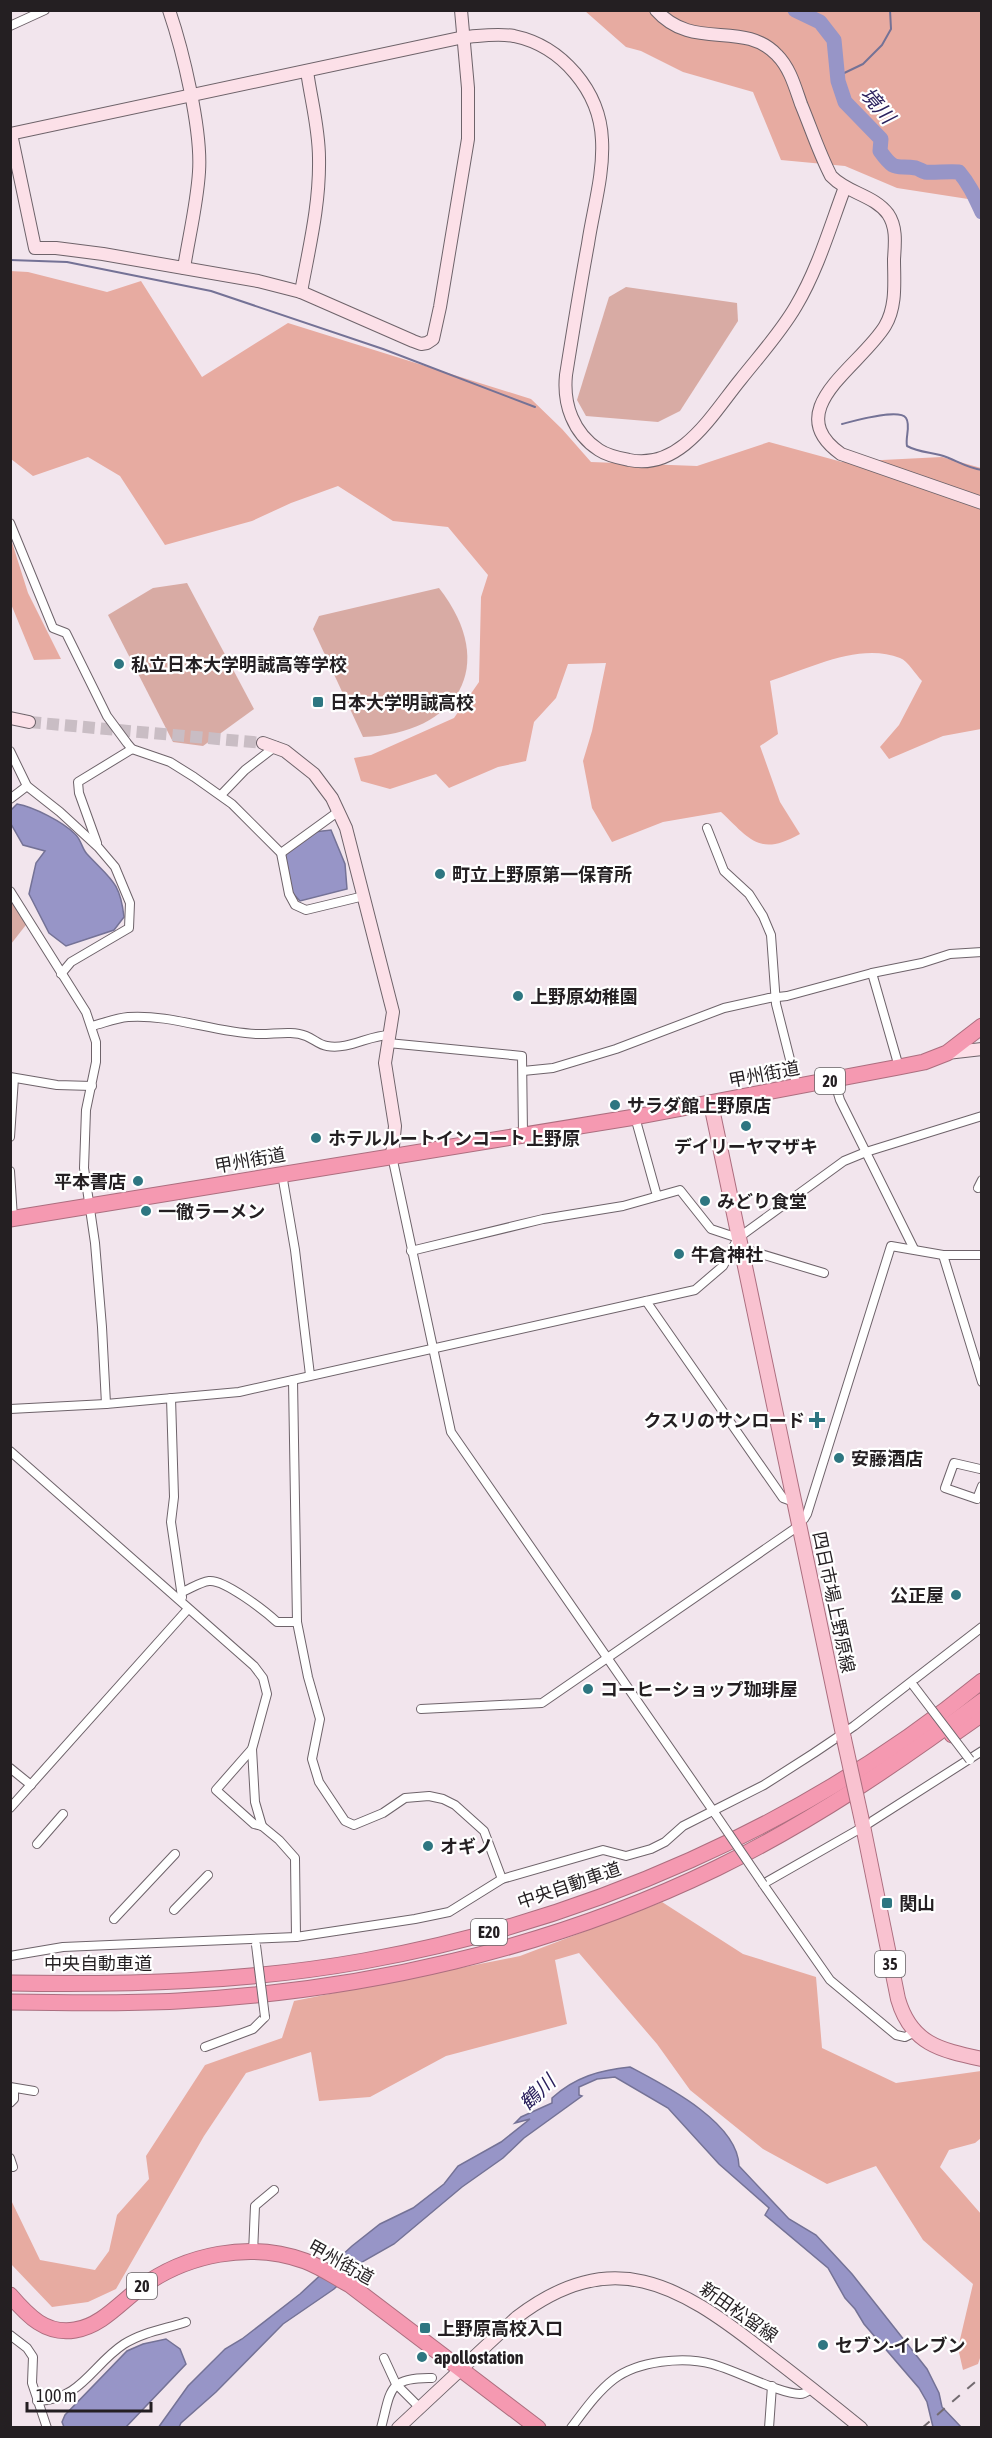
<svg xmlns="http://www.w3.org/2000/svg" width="992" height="2438" viewBox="0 0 992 2438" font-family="'Asap Condensed','Noto Sans JP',sans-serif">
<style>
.green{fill:#d8aba4}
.forest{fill:#e7aba1}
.water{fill:#9795c7;stroke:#747296;stroke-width:1.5}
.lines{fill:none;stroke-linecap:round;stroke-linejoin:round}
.stream{stroke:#747296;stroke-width:2}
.river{stroke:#9795c7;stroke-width:15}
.secondary-tunnel{stroke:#c9bdc4;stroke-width:12;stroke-dasharray:12 6;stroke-linecap:butt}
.street-casing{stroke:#6e636a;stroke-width:10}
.secondary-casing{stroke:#6e636a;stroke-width:14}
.primary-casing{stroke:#ac6e7f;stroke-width:16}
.highway-casing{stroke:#ac6e7f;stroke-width:17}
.street{stroke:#fff;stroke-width:8}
.secondary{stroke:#fce0e8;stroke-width:12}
.primary{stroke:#f9c2d0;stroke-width:14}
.highway{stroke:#f599b1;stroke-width:15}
.rail{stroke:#736b70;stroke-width:2;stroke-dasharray:10 10;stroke-linecap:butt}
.street-bridge-casing{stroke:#6e636a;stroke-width:10;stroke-linecap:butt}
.primary-bridge-casing{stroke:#ac6e7f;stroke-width:16;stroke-linecap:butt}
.street-bridge{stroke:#fff;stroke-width:8}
.primary-bridge{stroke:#f9c2d0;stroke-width:14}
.poi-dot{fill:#2e7681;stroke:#fff;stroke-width:2}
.labels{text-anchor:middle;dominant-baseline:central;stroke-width:4.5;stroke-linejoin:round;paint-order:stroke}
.shield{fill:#fff;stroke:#666264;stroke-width:1.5}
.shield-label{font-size:16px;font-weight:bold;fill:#241f22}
.poi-label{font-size:18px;font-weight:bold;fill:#241f22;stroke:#fff;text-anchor:start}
.street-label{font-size:18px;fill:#241f22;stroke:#fff}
.water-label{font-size:20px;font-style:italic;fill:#2b215d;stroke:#fff}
</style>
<rect width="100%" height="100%" fill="#f2e5ed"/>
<g class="green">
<path d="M626,287l111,16 1,18 -58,90 -22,11 -72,-6 -9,-16 32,-103z"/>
<path d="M187,583l67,126 -51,37 -30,-4 -65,-127 45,-27z"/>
<path d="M439,588c61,78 18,146 -76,149l-50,-108 6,-13z"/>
<path d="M10,891l19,30 -18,23 -1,-1z"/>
</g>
<g class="forest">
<path d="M585,11h396v190l-84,-13 -52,-22 -64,-6 -28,-68 -70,-20 -42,-21 -15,-4z"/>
<path d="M10,271l18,1 79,20 34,-11 61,96 86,-54 243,76 31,30 29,33 106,4 72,-24 73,20 100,-5 39,11v261l-38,7 -54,23 -9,-12 19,-22 23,-44c-6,-6 -14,-20 -22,-23 -41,-16 -91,11 -130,23l8,53 -18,12 20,56 20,32c-41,23 -50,5 -79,-22l-58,10 -51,20 -20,-34 -9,-47 9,-30 14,-68 -38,1 -12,34 -22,24 -8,39 -28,6 -49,21 -13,-14 -46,15 -29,-8 -7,-23 17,-3 83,-37 25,-36 2,-85 7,-22 -40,-48 -55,-6 -55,-35 -47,17 -39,18 -87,24 -45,-69 -32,-19 -55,19 -22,-17z"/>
<path d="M10,536l18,57 33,66 -27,1 -23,-56z"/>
<path d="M662,1902l81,52 73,23 6,71 74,35 85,-12v67l-6,5 -26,7 -9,17 41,47v141l-3,9 -15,6 -5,-22 15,-64 -50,-44 -47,-74 -49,18 -64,-35 -73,-59 -33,-46 -78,-91 -24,7 12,64 -121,32 -76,41 -51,4 -8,-49 -65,21 -42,63 -88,153 -28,13 -36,5 -41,-43 -1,-66 30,62 55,10 14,-19 8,-36 32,-36 -3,-23 59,-91 77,-27 12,-37 226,-45z"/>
</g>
<g class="water">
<path d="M17,804c17,3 46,18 58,30 6,5 7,15 12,20 23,25 33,27 37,63l-10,13 -48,16 -17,-13 -20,-39 7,-31 9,-12 -22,-6 -12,-21v-14z"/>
<path d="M331,830l14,34 2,25 -47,12 -14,-15 -1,-31 29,-23z"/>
<path d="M630,2067c34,18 108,55 109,99l50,53 27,16 36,39 75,95 12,24 3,14 19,20h-28l-6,-25 -8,-14 -55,-64 -9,-15 -10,-11 -17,-30 -63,-53 4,-7 -50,-44 -51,-56 -53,-31 -18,2 -18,8v8l3,1 -58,42 -21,20 -41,29 -68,57 -32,18 -28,27 -51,35 -67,68 -35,31 -2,4 -21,1 30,-42 37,-37 17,-10 58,-45 52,-48 28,-22 33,-16 31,-24 14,-18 43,-24 29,-23 -15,4 6,-6 31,-14v-5c23,-21 48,-28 78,-31z"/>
<path d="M166,2339l14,10 6,15 -60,63h-62l-2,-5 3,-7 62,-64 16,-7z"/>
</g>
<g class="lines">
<g class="stream">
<path d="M838,76l25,-12 19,-19 9,-16 -1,-19"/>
<path d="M10,260l57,2 144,29 172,58 152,58"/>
<path d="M842,424c12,-3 57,-16 64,-6 5,7 -1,20 1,28 11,6 21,6 33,9 15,4 26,13 42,15"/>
</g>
<path class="river" d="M795,10l25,12 14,18 4,41 7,21 36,37 -1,12c15,21 15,14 36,17 3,1 6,3 9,4 7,1 24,-1 34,0 11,13 16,25 23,40"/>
<path class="secondary-tunnel" d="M29,722l234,21"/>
<defs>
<g id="street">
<path d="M10,26l35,-16"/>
<path d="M10,523l43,105 13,5 41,83 20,27 5,6 38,13 24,15 38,27 49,49 8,41 6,11 11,5 58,-14"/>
<path d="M10,751l17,35 33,26 38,35 17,20 15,36 -1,25 -58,34 -10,12"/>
<path d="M221,795l24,-25 31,-24"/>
<path d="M10,799l17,-13"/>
<path d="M707,828l17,43 25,23 14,22 8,19 5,69 21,83"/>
<path d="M97,843l-18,-50 -1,-11 54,-33"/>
<path d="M281,853l58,-42"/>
<path d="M10,891l76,121 10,30v20l-10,48 -2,58 11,75 7,84 4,77"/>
<path d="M872,973l27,94"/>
<path d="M92,1026c12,-3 24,-8 36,-9 43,-3 85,15 128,17 16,1 35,-4 50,2 8,3 13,9 21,10 22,4 42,-11 63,-11"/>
<path d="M388,1043l134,13 1,78"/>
<path d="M523,1071l30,-3 63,-19 108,-41 45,-10 18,-2 85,-23 50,-10 28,-9 32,-2"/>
<path d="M10,1077l47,8 35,1"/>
<path d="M834,1080l6,20 74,149"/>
<path d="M635,1117l22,79"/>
<path d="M10,1137l4,-59"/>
<path d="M392,1156l59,276 265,383"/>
<path d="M10,1171l3,47"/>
<path d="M282,1174l13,76 15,125"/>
<path d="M978,1188l4,-8"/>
<path d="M741,1248l83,25"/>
<path d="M411,1251l132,-32 80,-13 57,-16 31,39 27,9"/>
<path d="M943,1255l39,127"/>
<path d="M646,1301l137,197 11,4"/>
<path d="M293,1380l4,242"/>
<path d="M171,1398l3,99 -3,25 11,75"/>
<path d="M10,1409l96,-5 133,-12 456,-102 28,-24 15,-28 106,-77 22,-9 116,-36"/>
<path d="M10,1451l244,215 9,12 4,16 -15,55 -36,41 38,34 8,2 17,14 16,18 1,79"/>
<path d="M980,1469l-26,-6 -9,25 32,11 5,-13"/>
<path d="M798,1520l6,-1 3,-5 84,-268 52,9h39"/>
<path d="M182,1592c8,-3 18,-10 27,-11 15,-2 56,30 68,41h20l11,55 12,42 -8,40 7,23 26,39 9,4 29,-12 22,-15 24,-2 14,3 12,6 29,26 18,48"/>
<path d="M421,1709l121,-6 258,-178"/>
<path d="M252,1749l3,53 7,24"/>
<path d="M10,1768l21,17"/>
<path d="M10,1808l178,-199"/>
<path d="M37,1844l26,-30"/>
<path d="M174,1910l34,-35"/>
<path d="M114,1919l61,-65"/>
<path d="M10,1956l53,-9 233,-10 119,-18 34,-7 53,-33 101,-29 23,6 25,-7 14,-7 18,-16 81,-41 50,-32 40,-27 128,-99"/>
<path d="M915,2032l-10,5 -9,-2 -66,-55 -67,-96 100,-57 119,-76"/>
<path d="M205,2047l48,-18 12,-12"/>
<path d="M10,2087l24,4"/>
<path d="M10,2103l4,-4v-10"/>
<path d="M10,2158l3,9"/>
<path d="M253,2253l2,-47 19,-16"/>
<path d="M10,2335l17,13 6,9 -1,26 15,45"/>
<path d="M384,2358l12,26 23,23"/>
<path d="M37,2401c44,-1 55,-36 87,-57 19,-12 41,-15 62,-22"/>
<path d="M381,2428c10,-37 6,-51 51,-50"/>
<path d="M571,2428c13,-17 26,-36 43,-49 24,-18 69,-23 98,-15 23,6 68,30 88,30 5,0 8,-3 12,-6"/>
<path d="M769,2428l3,-42"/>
</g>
<g id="secondary">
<path d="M169,10c14,41 33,120 30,162 -2,32 -10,64 -15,96"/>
<path d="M656,10c37,42 87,9 121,45 13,13 18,32 24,49 10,24 18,49 30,72 16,17 43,19 57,38 9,13 7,30 6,45 0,22 3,47 -9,67 -25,41 -106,84 -44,128l141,49"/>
<path d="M10,134l454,-97c17,-1 33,-4 50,-1 48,10 86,55 88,104 2,34 -9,70 -14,104 -8,43 -15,87 -22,131 -3,29 7,58 33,75 9,6 20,8 30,10 52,11 84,-47 112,-81 19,-24 40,-47 55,-73 22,-37 34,-79 49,-119"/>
<path d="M11,134l24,114h21l47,6 155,27 43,11 112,49 8,3 6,-1 6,-4 7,-32 28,-168v-51l-7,-78"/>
<path d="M301,292c8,-44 19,-88 18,-134 0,-30 -8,-58 -12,-87"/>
<path d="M10,718l19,4"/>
<path d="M263,743l22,8 29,23 18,24 14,30 47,184 -8,51 10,63 -3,30"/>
<path d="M947,1053l35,-4"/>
<path d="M398,2428l119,-111c95,-72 161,-33 244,32 34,26 67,52 100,79"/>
</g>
<g id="primary">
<path d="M711,1104l133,635"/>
<path d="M862,1821l36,178c13,45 42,51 84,60"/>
</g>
<g id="highway">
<path d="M10,1219l625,-102 264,-50 25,-5 23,-9 35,-27"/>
<path d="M952,1735l30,-21"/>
<path d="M10,1983c119,2 237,-1 354,-22 223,-40 442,-136 618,-280"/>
<path d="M10,2002c56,1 112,2 168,-1 185,-10 372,-52 539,-133 94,-46 181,-105 265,-167"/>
<path d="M10,2295c18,21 36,40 65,35 26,-4 45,-27 65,-42 46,-34 110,-47 165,-27 16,6 30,16 45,24l188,143"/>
</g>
</defs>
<use href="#street" class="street-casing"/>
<use href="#secondary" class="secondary-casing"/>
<use href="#primary" class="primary-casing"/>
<use href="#highway" class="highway-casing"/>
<use href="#street" class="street"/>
<use href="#secondary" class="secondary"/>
<use href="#primary" class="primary"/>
<use href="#highway" class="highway"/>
<path class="rail" d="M922,2428l60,-52"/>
<defs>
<g id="street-bridge">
<path d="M913,1685l57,75"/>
<path d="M716,1815l47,69"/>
<path d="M256,1945l9,72"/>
</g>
<path id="primary-bridge" d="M844,1739l18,82"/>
</defs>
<use href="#street-bridge" class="street-bridge-casing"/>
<use href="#primary-bridge" class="primary-bridge-casing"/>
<use href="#street-bridge" class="street-bridge"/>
<use href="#primary-bridge" class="primary-bridge"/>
</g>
<g class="poi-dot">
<circle cx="119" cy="664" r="6"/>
<rect x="312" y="696" width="12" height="12" rx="3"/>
<circle cx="440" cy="874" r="6"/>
<circle cx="518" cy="996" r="6"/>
<circle cx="615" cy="1105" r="6"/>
<circle cx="746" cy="1126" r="6"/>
<circle cx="316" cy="1138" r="6"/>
<circle cx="138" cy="1181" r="6"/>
<circle cx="705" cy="1201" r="6"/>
<circle cx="146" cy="1211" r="6"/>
<circle cx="679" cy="1254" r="6"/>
<path d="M814 1411h6v6h6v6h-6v6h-6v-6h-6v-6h6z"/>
<circle cx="839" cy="1458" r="6"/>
<circle cx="956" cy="1595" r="6"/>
<circle cx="588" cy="1689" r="6"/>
<circle cx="428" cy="1846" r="6"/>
<rect x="881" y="1897" width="12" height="12" rx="3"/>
<rect x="419" y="2322" width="12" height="12" rx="3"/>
<circle cx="823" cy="2345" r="6"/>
<circle cx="422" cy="2357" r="6"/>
</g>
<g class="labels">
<g class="shield">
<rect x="815" y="1068" width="30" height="26" rx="4.5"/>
<rect x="471" y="1919" width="36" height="26" rx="4.5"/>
<rect x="875" y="1951" width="30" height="26" rx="4.5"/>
<rect x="127" y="2273" width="30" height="26" rx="4.5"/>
</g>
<g class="shield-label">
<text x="830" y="1081">20</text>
<text x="489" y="1932">E20</text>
<text x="890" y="1964">35</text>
<text x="142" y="2286">20</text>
</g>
<g class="poi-label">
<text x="131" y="664">私立日本大学明誠高等学校</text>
<text x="330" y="702">日本大学明誠高校</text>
<text x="452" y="874">町立上野原第一保育所</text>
<text x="530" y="996">上野原幼稚園</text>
<text x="627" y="1105">サラダ館上野原店</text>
<text x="328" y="1138">ホテルルートインコート上野原</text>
<text x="746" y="1146" text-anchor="middle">デイリーヤマザキ</text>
<text x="126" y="1181" text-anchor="end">平本書店</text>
<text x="717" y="1201">みどり食堂</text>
<text x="158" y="1211">一徹ラーメン</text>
<text x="691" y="1254">牛倉神社</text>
<text x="805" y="1420" text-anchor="end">クスリのサンロード</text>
<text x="851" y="1458">安藤酒店</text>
<text x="944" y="1595" text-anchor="end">公正屋</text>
<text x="600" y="1689">コーヒーショップ珈琲屋</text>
<text x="440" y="1846">オギノ</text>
<text x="899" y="1903">関山</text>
<text x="437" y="2328">上野原高校入口</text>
<text x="835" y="2345">セブン-イレブン</text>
<text x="434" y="2357">apollostation</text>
</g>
<g class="street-label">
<text transform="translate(764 1074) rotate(-11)">甲州街道</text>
<text transform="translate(250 1160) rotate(-10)">甲州街道</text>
<text transform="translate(834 1602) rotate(78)">四日市場上野原線</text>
<text transform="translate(569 1885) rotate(-19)">中央自動車道</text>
<text x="98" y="1963">中央自動車道</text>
<text transform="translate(341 2262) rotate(29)">甲州街道</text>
<text transform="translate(739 2312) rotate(35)">新田松留線</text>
</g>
<g class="water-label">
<text transform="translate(878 105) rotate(49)">境川</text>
<text transform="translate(537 2092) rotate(-44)">鶴川</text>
</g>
</g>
<rect width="992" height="2438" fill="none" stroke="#241f22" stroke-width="24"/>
<path d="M27 2402v9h124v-9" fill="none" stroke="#241f22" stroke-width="3"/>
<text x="36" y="2402" font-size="18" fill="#241f22" stroke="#ffffff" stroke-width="4.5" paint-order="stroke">100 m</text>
</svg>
